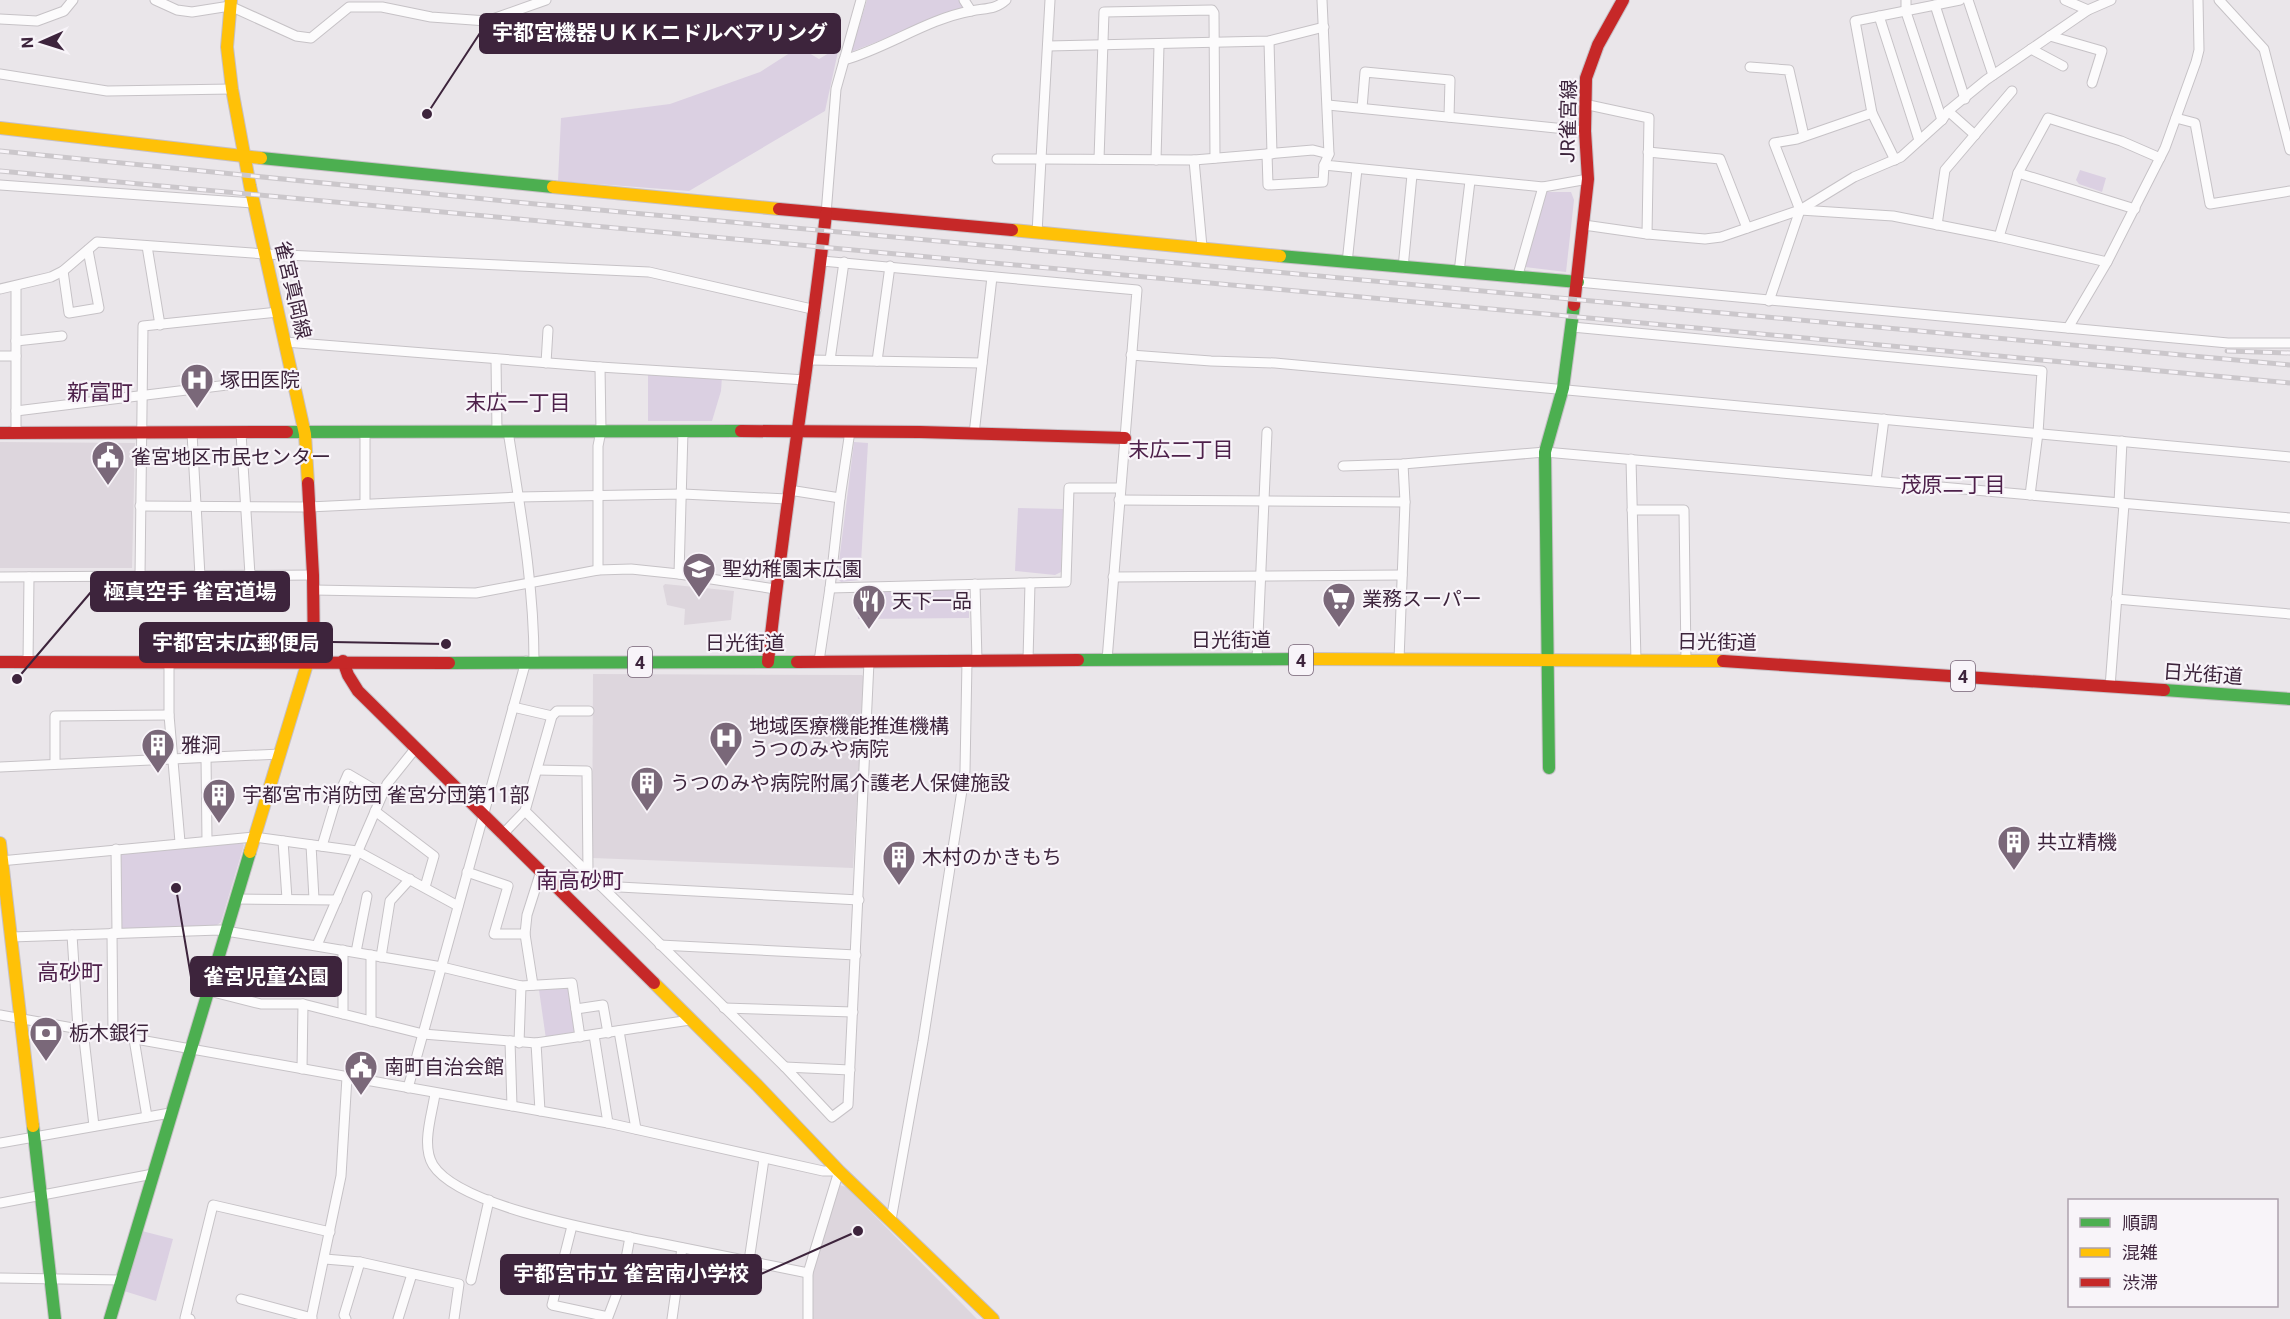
<svg xmlns="http://www.w3.org/2000/svg" width="2290" height="1319" viewBox="0 0 2290 1319" font-family="Roboto,'Noto Sans JP',sans-serif">
<style>
.built{fill:#ddd6dd}
.green{fill:#dbd0e2}
.lines{fill:none;stroke-linecap:round;stroke-linejoin:round}
.street-casing{stroke:#c6c2c6;stroke-width:11}
.fast-casing{stroke:#c6c0c6;stroke-width:14}
.slow-casing{stroke:#c6c0c6;stroke-width:14}
.jam-casing{stroke:#c6c0c6;stroke-width:14}
.street{stroke:#fcfbfc;stroke-width:9}
.fast{stroke:#4caf50;stroke-width:12}
.slow{stroke:#ffc107;stroke-width:12}
.jam{stroke:#c62828;stroke-width:12}
.rail-casing{stroke:#cbc7cb;stroke-width:5}
.rail{stroke:#f8f4f9;stroke-width:3;stroke-dasharray:9;stroke-linecap:butt}
.labels{text-anchor:middle;dominant-baseline:central;stroke-width:4.5;stroke-linejoin:round;paint-order:stroke}
.shield{fill:#f8f4f9;stroke:#756275;stroke-width:1.5}
.shield-label{font-size:18px;font-weight:bold;fill:#3d243c}
.street-label{font-size:20px;fill:#3d243c;stroke:#f8f4f9}
.poi-label{font-size:20px;fill:#3d243c;stroke:#f8f4f9;text-anchor:start}
.neighbourhood-label{font-size:21px;fill:#4e214b;stroke:#f8f4f9}
.quarter-label{font-size:22px;fill:#4e214b;stroke:#f8f4f9}
.leader{fill:none;stroke:#3d243c;stroke-width:2}
.callout-dot{fill:#3d243c;stroke:#f8f4f9;stroke-width:2}
.callout{fill:#3d243c;stroke:#3d243c;stroke-width:2}
.callout-label{font-size:21px;text-anchor:middle;font-weight:bold;fill:#fff}
</style>
<rect width="100%" height="100%" fill="#eae6ea"/>
<g class="built">
<path d="M0,442l135,1 -3,125h-132z"/>
<path d="M665,584l69,7 -3,29 -47,5 1,-16 -18,-4 -4,-19z"/>
<path d="M593,674l269,1 2,2 -11,191 -261,-10z"/>
<path d="M840,1185l6,2 131,132h-166l1,-43z"/>
</g>
<g class="green">
<path d="M867,0h94l5,7 -115,45z"/>
<path d="M799,47l20,12 20,-12 -14,64 -136,80 -131,-10 3,-63 109,-14 90,-32z"/>
<path d="M2080,170l26,8 -4,14 -23,-8 -3,-4z"/>
<path d="M1545,192h26l3,8 -8,72 -41,-5z"/>
<path d="M648,373l74,4 -1,14 -9,30h-64z"/>
<path d="M854,442l14,1 -8,137 -19,2 -4,-4z"/>
<path d="M1018,508l45,1 -2,63 -6,3 -40,-4z"/>
<path d="M969,586v32l-111,1 -2,-27z"/>
<path d="M242,842l2,3 -23,77 -4,3 -95,5 -1,-77z"/>
<path d="M570,988l7,46 -31,5 -7,-49z"/>
<path d="M142,1231l31,8 -17,62 -32,-10z"/>
</g>
<g class="lines">
<defs>
<g id="street">
<path d="M155,0l22,10 15,2 38,-6 66,30 15,2 38,-31h33l49,10 56,4 59,-21"/>
<path d="M964,0l7,11"/>
<path d="M1050,0l-9,159 153,1 119,-10 16,4 -5,11 219,22 45,-8"/>
<path d="M1322,0l7,154"/>
<path d="M1906,0v12l36,108"/>
<path d="M1968,0l25,75"/>
<path d="M2065,0l23,10"/>
<path d="M2219,0l45,49 26,101"/>
<path d="M1935,5l30,94"/>
<path d="M1879,16l40,124"/>
<path d="M0,19l37,2 27,-10 9,-11"/>
<path d="M2050,36l52,15 -10,32"/>
<path d="M1269,41l3,113"/>
<path d="M1048,46l221,-5 55,-14"/>
<path d="M2031,49l32,17"/>
<path d="M844,60c43,-12 83,-41 127,-49 14,-3 24,-1 35,-11"/>
<path d="M1750,67l39,3 15,66"/>
<path d="M0,74l107,17 125,-2"/>
<path d="M1584,104l65,14 -2,116"/>
<path d="M1328,105l257,26"/>
<path d="M1362,108l3,-36 85,8 -1,37"/>
<path d="M1948,111l27,24"/>
<path d="M1872,113l-17,-92 105,-21"/>
<path d="M2176,118l19,5 15,81 80,-13"/>
<path d="M1648,152l72,7 27,69"/>
<path d="M1267,154l1,31 55,-3 1,-17"/>
<path d="M997,159h44l-4,74"/>
<path d="M1099,159l5,-147 108,-2 2,3 1,145"/>
<path d="M1156,160l3,-115"/>
<path d="M1194,160l8,87"/>
<path d="M2018,173l117,36"/>
<path d="M0,185l253,18"/>
<path d="M1800,210l93,6 106,21 108,25 58,-114 31,-86 3,-12 -1,-50"/>
<path d="M826,214l10,-125 25,-89"/>
<path d="M1584,225l63,9 58,5 16,-2 79,-27 54,-33 47,-20 41,-37 6,-9 38,-31 102,-70 23,-10"/>
<path d="M1937,225l8,-55 67,-79"/>
<path d="M1999,237l19,-64 30,-55 73,23 39,17"/>
<path d="M147,246l13,79"/>
<path d="M822,261l315,29 -30,370"/>
<path d="M1347,263l10,-94"/>
<path d="M1403,268l9,-93"/>
<path d="M63,271l6,42 30,-5 -11,-58"/>
<path d="M1459,272l11,-91"/>
<path d="M1517,278l26,-91"/>
<path d="M1578,282l650,61h62"/>
<path d="M16,286v148"/>
<path d="M0,289l51,-12 12,-6 34,-29 168,12 384,18 167,38"/>
<path d="M1769,301l31,-91 -26,-67 23,-4 75,-26 23,47"/>
<path d="M1572,327l470,44 -4,62 -8,62"/>
<path d="M2068,328l39,-66"/>
<path d="M16,341l46,-5"/>
<path d="M285,342l315,25 206,13"/>
<path d="M1131,355l80,6 64,2 1015,94"/>
<path d="M0,356h16"/>
<path d="M496,359l1,72"/>
<path d="M809,360l173,3"/>
<path d="M830,360l14,-98"/>
<path d="M877,361l13,-95"/>
<path d="M546,363l2,-33"/>
<path d="M16,411l277,-34"/>
<path d="M508,431c12,77 26,153 26,230"/>
<path d="M850,431l-10,67 -10,90 236,-6 3,-94h51"/>
<path d="M192,433l8,143"/>
<path d="M241,433l9,142"/>
<path d="M365,433v71"/>
<path d="M974,434l18,-157"/>
<path d="M1631,459l5,202"/>
<path d="M1343,466l60,-2 142,-12 745,66"/>
<path d="M1876,481l8,-62"/>
<path d="M789,490l51,8"/>
<path d="M1119,500l286,2 -2,-38"/>
<path d="M2119,503l3,-62"/>
<path d="M140,506l169,1 209,-10 165,-3 104,5"/>
<path d="M1632,510h52l2,150"/>
<path d="M598,570v-124l3,-15 -1,-64"/>
<path d="M679,574l4,-143"/>
<path d="M140,576l3,-250 135,-14"/>
<path d="M0,577l313,-2"/>
<path d="M1113,577l289,-2"/>
<path d="M975,584l2,77"/>
<path d="M314,590l162,3 122,-23 33,-1 48,5 96,15"/>
<path d="M2116,599l174,15"/>
<path d="M1257,659l10,-227"/>
<path d="M1028,660l2,-77"/>
<path d="M1399,660l6,-158"/>
<path d="M169,661v54l11,127"/>
<path d="M819,661l11,-73"/>
<path d="M28,662l1,-85"/>
<path d="M2110,687l14,-183"/>
<path d="M513,707l39,9 -27,95 260,256 47,50 16,-12 21,-443"/>
<path d="M552,716l5,-5h32"/>
<path d="M206,757l1,83"/>
<path d="M55,764v-48l114,-1"/>
<path d="M0,767l280,-13"/>
<path d="M537,770l50,1 1,102"/>
<path d="M375,811l59,45 -9,31"/>
<path d="M502,835l23,-24"/>
<path d="M283,841l4,58"/>
<path d="M311,845l3,54"/>
<path d="M322,846l12,-40 14,-32 34,20"/>
<path d="M116,849l1,84"/>
<path d="M0,861l254,-24 103,14 101,55"/>
<path d="M467,872l41,14 -14,48h31"/>
<path d="M601,886l258,14"/>
<path d="M236,899l101,1"/>
<path d="M112,933l1,102"/>
<path d="M72,935l6,94"/>
<path d="M11,937l209,-7 222,37 79,19 51,-3 8,54"/>
<path d="M317,945l70,-161 28,-35"/>
<path d="M660,945l196,10"/>
<path d="M343,950v64l80,20 113,9 154,-23"/>
<path d="M356,952l11,-56"/>
<path d="M381,957l9,-56 20,-22"/>
<path d="M533,985l-8,-51 2,-19 14,-44"/>
<path d="M209,991l52,13h42l40,10"/>
<path d="M724,1008l129,4"/>
<path d="M576,1009l27,-4 5,28"/>
<path d="M0,1015l608,108 215,48h16l-31,102v46"/>
<path d="M371,1021v-66"/>
<path d="M83,1030l11,96"/>
<path d="M619,1031l17,98"/>
<path d="M594,1035l14,88"/>
<path d="M134,1039l13,78"/>
<path d="M510,1041l2,65"/>
<path d="M519,1043l2,-57"/>
<path d="M536,1043l4,68"/>
<path d="M785,1067l65,3"/>
<path d="M302,1069l1,-65"/>
<path d="M408,1088l118,-427"/>
<path d="M435,1094c-3,21 -14,51 -2,71 27,43 177,68 226,78 50,10 99,20 149,30"/>
<path d="M0,1143l170,-30"/>
<path d="M0,1203l153,-29"/>
<path d="M891,1220l32,-179 42,-270 2,-110"/>
<path d="M572,1226l-20,79 56,12 14,-37 8,-43"/>
<path d="M325,1259l35,3 99,22 -5,35"/>
<path d="M749,1261l15,-102"/>
<path d="M0,1278l121,2"/>
<path d="M471,1280l18,-80"/>
<path d="M241,1299l71,19"/>
<path d="M190,1319l-5,-1 28,-113 117,27"/>
<path d="M311,1319l30,-143 6,-99"/>
<path d="M346,1319l-2,-4 16,-53"/>
<path d="M398,1319l14,-45"/>
<path d="M672,1319l10,-71"/>
</g>
<g id="fast">
<path d="M261,158l292,29"/>
<path d="M1280,256l298,26"/>
<path d="M287,432l454,-1"/>
<path d="M1078,660l228,-1"/>
<path d="M449,663l348,-1"/>
<path d="M2164,690l126,9"/>
<path d="M1549,768l-4,-316 18,-64 11,-83"/>
<path d="M33,1126l22,193"/>
<path d="M110,1319l140,-467"/>
</g>
<g id="slow">
<path d="M231,0l-4,47 5,42 18,97 55,248 3,49"/>
<path d="M0,128l261,30"/>
<path d="M553,187l226,22"/>
<path d="M1012,230l268,26"/>
<path d="M1306,659l417,2"/>
<path d="M0,843l33,283"/>
<path d="M250,852l58,-191"/>
<path d="M654,983l103,102 82,86 154,148"/>
</g>
<g id="jam">
<path d="M779,209l233,21"/>
<path d="M1574,305l14,-126 -3,-48 1,-53 12,-33 25,-45"/>
<path d="M741,431l179,1 205,6"/>
<path d="M0,433l287,-1"/>
<path d="M308,483l5,92 1,86"/>
<path d="M343,661l5,14 10,16 296,292"/>
<path d="M1723,661l441,29"/>
<path d="M0,662l449,1"/>
<path d="M768,662c16,-150 41,-298 58,-448"/>
<path d="M797,662l281,-2"/>
</g>
</defs>
<use href="#street" class="street-casing"/>
<use href="#fast" class="fast-casing"/>
<use href="#slow" class="slow-casing"/>
<use href="#jam" class="jam-casing"/>
<use href="#street" class="street"/>
<use href="#fast" class="fast"/>
<use href="#slow" class="slow"/>
<use href="#jam" class="jam"/>
<defs>
<g id="rail">
<path d="M0,151l556,55 1734,159"/>
<path d="M0,171l2290,212"/>
<path d="M2227,351l63,2"/>
</g>
</defs>
<use href="#rail" class="rail-casing"/>
<use href="#rail" class="rail"/>
</g>
<defs>
<symbol id="hospital-pin" viewBox="-11 -11 22 30"><path d="M0 17L-7.5 6A9.5 9.5 0 1 1 7.5 6Z" fill="#7a6879" stroke="#f8f4f9"/><path d="M-5-5h3v3.5h4V-5h3V5h-3V1.5h-4V5h-3Z" fill="#fff"/></symbol>
<symbol id="civic-pin" viewBox="-11 -11 22 30"><path d="M0 17L-7.5 6A9.5 9.5 0 1 1 7.5 6Z" fill="#7a6879" stroke="#f8f4f9"/><path d="M-.6-6.5H3V-4.5H.6V-3L4-1V1h2V6H-6V1h2V-1L-.6-3ZM-1.2 2.5V6h2.4V2.5Z" fill="#fff"/></symbol>
<symbol id="school-pin" viewBox="-11 -11 22 30"><path d="M0 17L-7.5 6A9.5 9.5 0 1 1 7.5 6Z" fill="#7a6879" stroke="#f8f4f9"/><path d="M0-5L7-2L0 1L-7-2ZM-4 1L0 2.5L4 1V4Q0 6-4 4Z" fill="#fff"/></symbol>
<symbol id="supermarket-pin" viewBox="-11 -11 22 30"><path d="M0 17L-7.5 6A9.5 9.5 0 1 1 7.5 6Z" fill="#7a6879" stroke="#f8f4f9"/><path d="M-6-5.5h2.5l.6 2H6L4.5 2H-2.5L-4.4-4H-6ZM-1.5 3.2a1.3 1.3 0 1 0 .1 0ZM3 3.2a1.3 1.3 0 1 0 .1 0Z" fill="#fff"/></symbol>
<symbol id="restaurant-pin" viewBox="-11 -11 22 30"><path d="M0 17L-7.5 6A9.5 9.5 0 1 1 7.5 6Z" fill="#7a6879" stroke="#f8f4f9"/><path d="M-5-6h1v4h1v-4h1v4h1v-4h1v5L-1.5 .5V6h-2V.5L-5-1ZM5-6V6H3V1.5H1.5Q1.5-4 5-6Z" fill="#fff"/></symbol>
<symbol id="building-pin" viewBox="-11 -11 22 30"><path d="M0 17L-7.5 6A9.5 9.5 0 1 1 7.5 6Z" fill="#7a6879" stroke="#f8f4f9"/><path d="M-4-6H4V6H1V3H-1V6H-4ZM-2.5-4.3h1.7v1.8h-1.7ZM.8-4.3h1.7v1.8H.8ZM-2.5-1h1.7V.8h-1.7ZM.8-1h1.7V.8H.8Z" fill="#fff"/></symbol>
<symbol id="bank-pin" viewBox="-11 -11 22 30"><path d="M0 17L-7.5 6A9.5 9.5 0 1 1 7.5 6Z" fill="#7a6879" stroke="#f8f4f9"/><path d="M-6-4H6V4H-6ZM0-2.3a2.3 2.3 0 1 0 0 4.6a2.3 2.3 0 1 0 0-4.6Z" fill="#fff"/></symbol>
</defs>
<g fill-rule="evenodd">
<use href="#hospital-pin" x="178" y="361" width="38" height="52"/>
<use href="#civic-pin" x="89" y="438" width="38" height="52"/>
<use href="#school-pin" x="680" y="550" width="38" height="52"/>
<use href="#supermarket-pin" x="1320" y="580" width="38" height="52"/>
<use href="#restaurant-pin" x="850" y="582" width="38" height="52"/>
<use href="#hospital-pin" x="707" y="719" width="38" height="52"/>
<use href="#building-pin" x="139" y="726" width="38" height="52"/>
<use href="#building-pin" x="628" y="764" width="38" height="52"/>
<use href="#building-pin" x="200" y="776" width="38" height="52"/>
<use href="#building-pin" x="1995" y="823" width="38" height="52"/>
<use href="#building-pin" x="880" y="838" width="38" height="52"/>
<use href="#bank-pin" x="27" y="1014" width="38" height="52"/>
<use href="#civic-pin" x="342" y="1048" width="38" height="52"/>
</g>
<g class="labels">
<g class="shield">
<rect x="1289" y="645" width="24" height="30" rx="4.5"/>
<rect x="628" y="647" width="24" height="30" rx="4.5"/>
<rect x="1951" y="661" width="24" height="30" rx="4.5"/>
</g>
<g class="shield-label">
<text x="1301" y="660">4</text>
<text x="640" y="662">4</text>
<text x="1963" y="676">4</text>
</g>
<g class="street-label">
<text transform="translate(1568 121) rotate(-89)">JR雀宮線</text>
<text transform="translate(293 290) rotate(77)">雀宮真岡線</text>
<text x="1231" y="640">日光街道</text>
<text transform="translate(1717 642) rotate(1)">日光街道</text>
<text x="745" y="643">日光街道</text>
<text transform="translate(2203 674) rotate(4)">日光街道</text>
</g>
<g class="poi-label">
<text x="220" y="380">塚田医院</text>
<text x="131" y="457">雀宮地区市民センター</text>
<text x="722" y="569">聖幼稚園末広園</text>
<text x="1362" y="599">業務スーパー</text>
<text x="892" y="601">天下一品</text>
<text x="749" y="726">地域医療機能推進機構<tspan x="749" dy="23">うつのみや病院</tspan></text>
<text x="181" y="745">雅洞</text>
<text x="670" y="783">うつのみや病院附属介護老人保健施設</text>
<text x="242" y="795">宇都宮市消防団 雀宮分団第11部</text>
<text x="2037" y="842">共立精機</text>
<text x="922" y="857">木村のかきもち</text>
<text x="69" y="1033">栃木銀行</text>
<text x="384" y="1067">南町自治会館</text>
</g>
<g class="neighbourhood-label">
<text x="518" y="403">末広一丁目</text>
<text x="1181" y="450">末広二丁目</text>
<text x="1953" y="485">茂原二丁目</text>
</g>
<g class="quarter-label">
<text x="100" y="392">新富町</text>
<text x="580" y="880">南高砂町</text>
<text x="70" y="972">高砂町</text>
</g>
</g>
<path class="leader" d="M427 114L480 33M17 679L91 592M446 644L332 642M176 888L191 977M858 1231L761 1274"/>
<g class="callout-dot">
<circle cx="427" cy="114" r="6"/>
<circle cx="17" cy="679" r="6"/>
<circle cx="446" cy="644" r="6"/>
<circle cx="176" cy="888" r="6"/>
<circle cx="858" cy="1231" r="6"/>
</g>
<g class="callout">
<rect x="480" y="14" width="360" height="39" rx="6"/>
<rect x="91" y="572" width="198" height="39" rx="6"/>
<rect x="140" y="623" width="192" height="39" rx="6"/>
<rect x="191" y="957" width="150" height="39" rx="6"/>
<rect x="501" y="1255" width="260" height="39" rx="6"/>
</g>
<g class="callout-label">
<text x="660" y="40">宇都宮機器ＵＫＫニドルベアリング</text>
<text x="190" y="599">極真空手 雀宮道場</text>
<text x="236" y="650">宇都宮末広郵便局</text>
<text x="266" y="984">雀宮児童公園</text>
<text x="631" y="1281">宇都宮市立 雀宮南小学校</text>
</g>
<rect x="2068" y="1199" width="210" height="108" fill="#f8f4f9" stroke="#ada1ad" stroke-width="1.5"/>
<rect x="2080" y="1218" width="30" height="9" fill="#4caf50" stroke="#ada1ad" stroke-width="1.5"/>
<text x="2122" y="1229" font-size="18" fill="#3d243c">順調</text>
<rect x="2080" y="1248" width="30" height="9" fill="#ffc107" stroke="#ada1ad" stroke-width="1.5"/>
<text x="2122" y="1259" font-size="18" fill="#3d243c">混雑</text>
<rect x="2080" y="1278" width="30" height="9" fill="#c62828" stroke="#ada1ad" stroke-width="1.5"/>
<text x="2122" y="1289" font-size="18" fill="#3d243c">渋滞</text>
<g transform="translate(42 42) rotate(267)" stroke="#f8f4f9" stroke-width="4.5" paint-order="stroke">
<path d="M0-4.5L10 22L0 15L-10 22Z" fill="#3d243c"/>
<text y="-9" font-size="16" font-weight="bold" text-anchor="middle" fill="#3d243c">N</text>
</g>
</svg>
